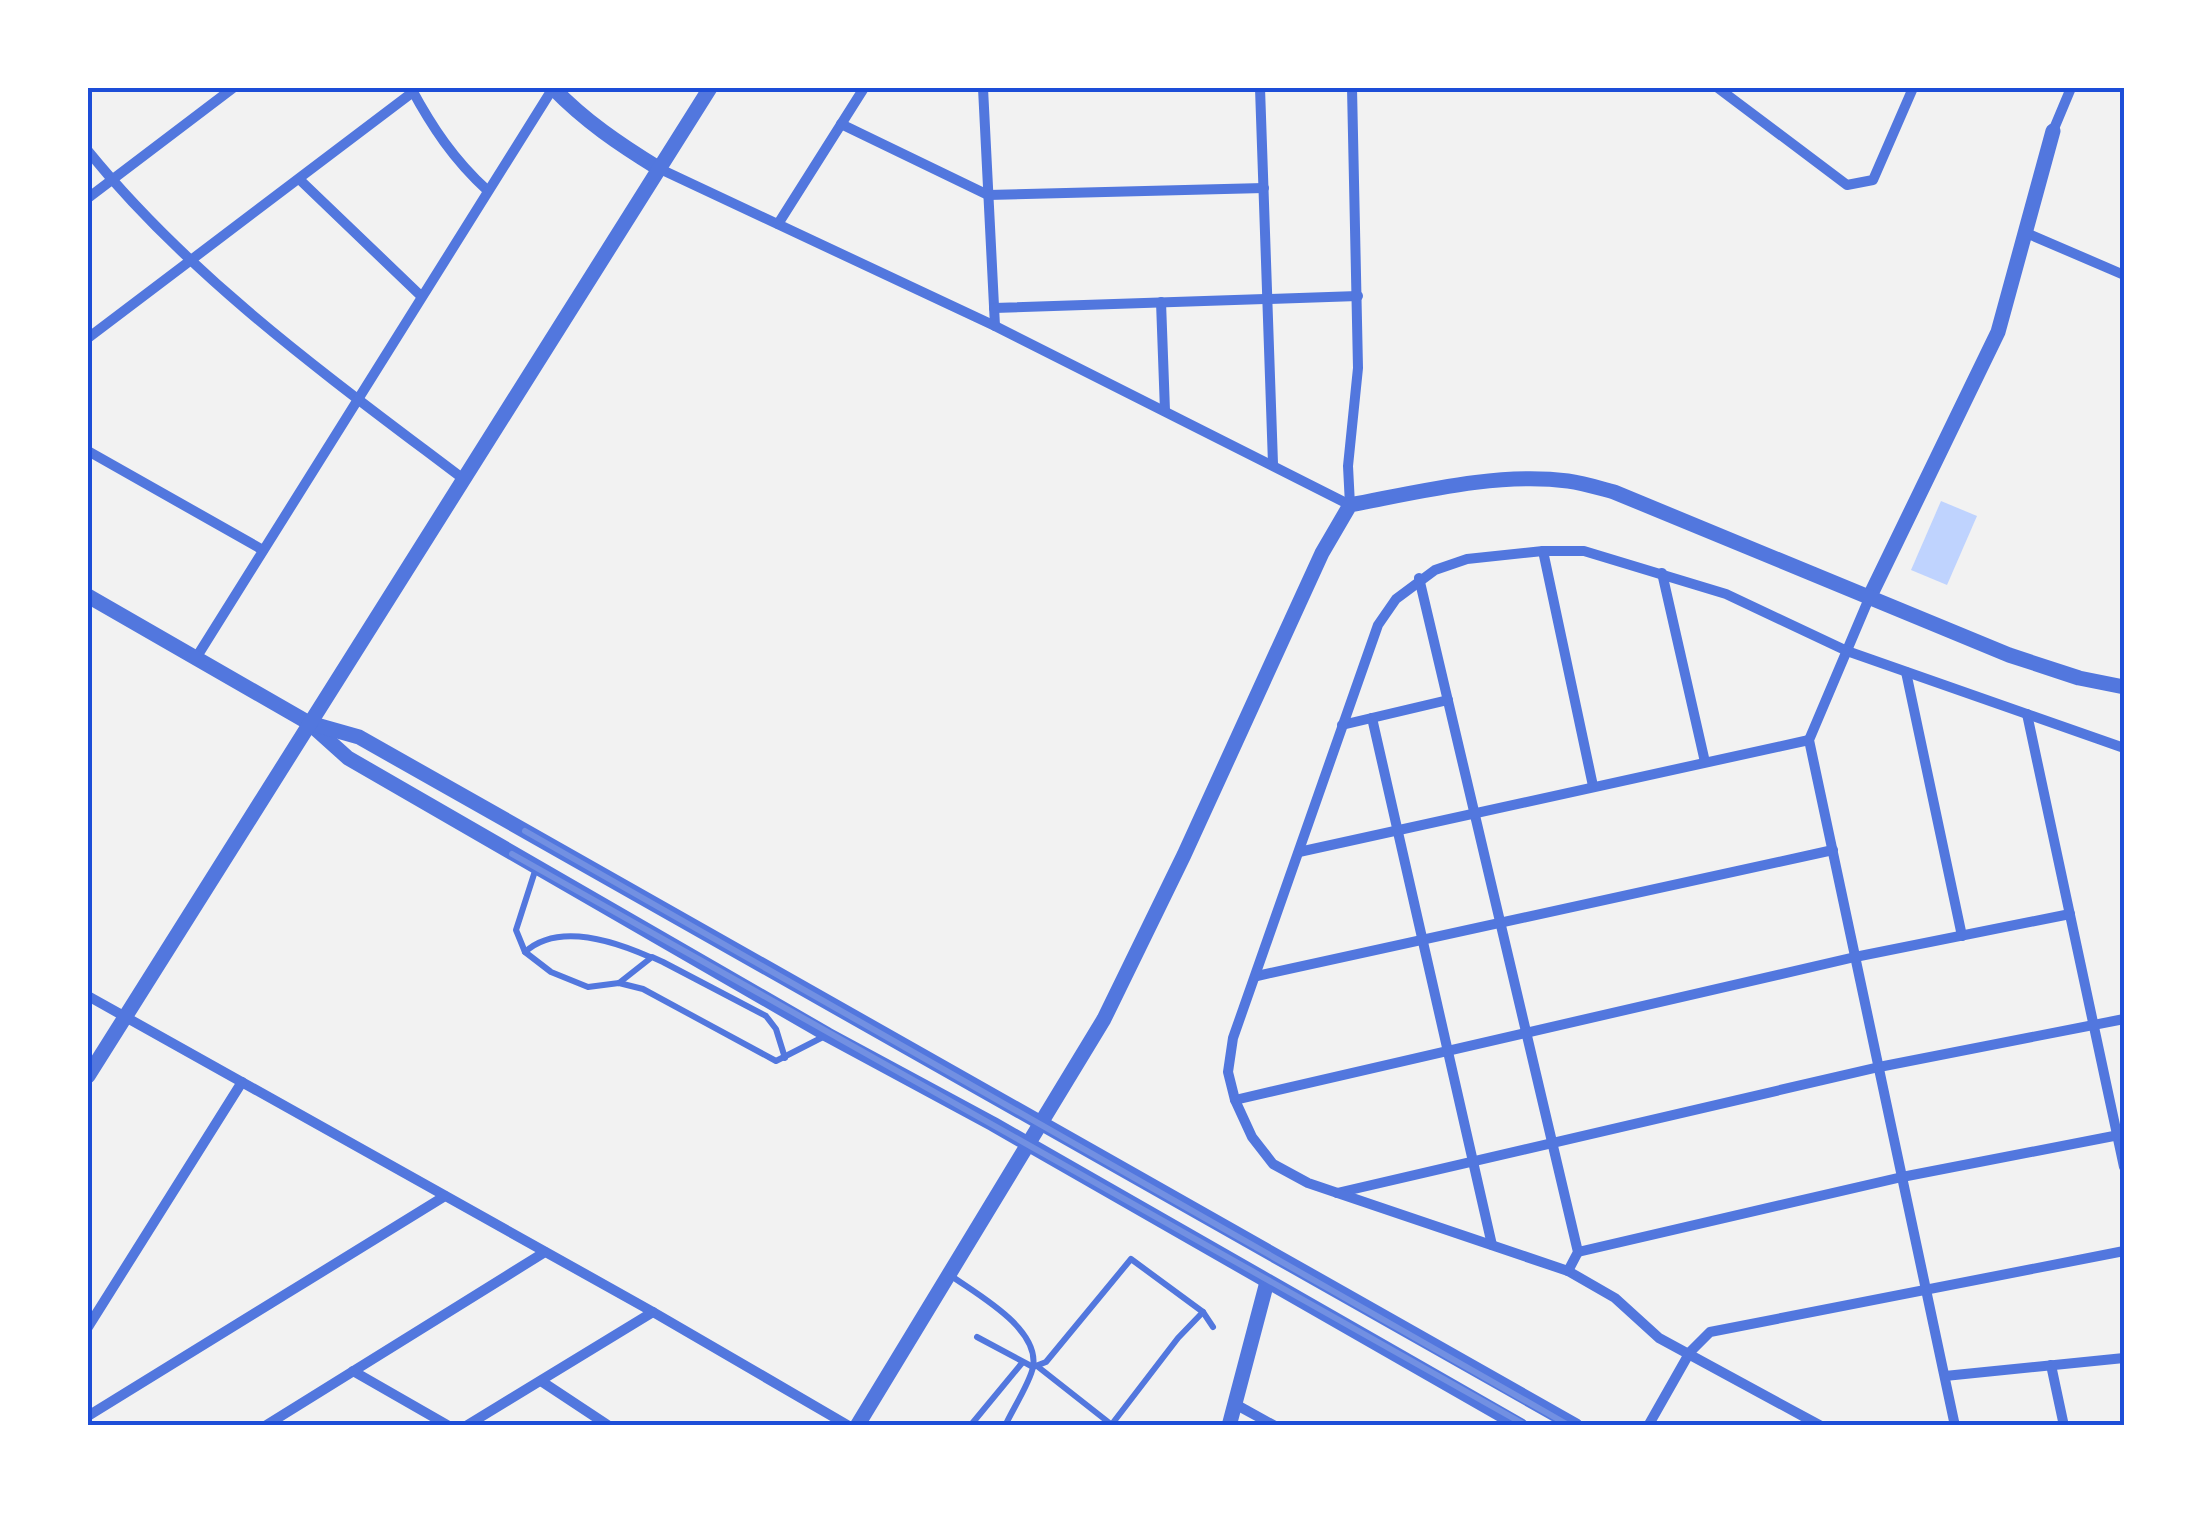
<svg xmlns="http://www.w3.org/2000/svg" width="2212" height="1513" viewBox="0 0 2212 1513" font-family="Manrope,sans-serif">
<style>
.water{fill:#bfd3fe}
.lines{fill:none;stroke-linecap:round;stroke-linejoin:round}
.service{stroke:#5277de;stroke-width:6}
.minor{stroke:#5277de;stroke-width:10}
.tertiary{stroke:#5277de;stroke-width:15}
.rail{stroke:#7290e2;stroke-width:6}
.neatline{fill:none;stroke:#1d4ed8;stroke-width:4}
</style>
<rect width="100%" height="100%" fill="#f2f2f2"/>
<path class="water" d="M1941,501l36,15 -30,69 -36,-15z"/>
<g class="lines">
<g class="service">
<path d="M536,868l-20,62 9,22 26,20 37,15 31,-4 24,6 133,72 47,-24"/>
<path d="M525,952c33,-30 89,-11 125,5"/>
<path d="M619,983l33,-26 11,5 103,54 10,13 9,29"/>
<path d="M950,1275c26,19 90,53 83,92 -3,16 -21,43 -28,59"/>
<path d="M977,1337l56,30 13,-5 85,-103 72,53 10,15"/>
<path d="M1037,1366l75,59"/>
<path d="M1112,1424l66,-86 25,-26"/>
<path d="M970,1426l52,-63"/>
</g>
<g class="minor">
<path d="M411,88c21,39 43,72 76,102"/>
<path d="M983,88l12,238"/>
<path d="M1260,88l13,376"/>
<path d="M1718,88l129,97 26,-5 40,-92"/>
<path d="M841,124l147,71 276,-7"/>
<path d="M2053,131l18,-43"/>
<path d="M88,151c105,129 242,227 374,327"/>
<path d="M658,168l337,158 355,179"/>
<path d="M299,179l122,117"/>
<path d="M88,198l145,-110"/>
<path d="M778,224l86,-136"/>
<path d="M2024,232l100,43"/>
<path d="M1161,302l4,109"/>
<path d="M994,308l364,-12"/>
<path d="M88,338l325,-246"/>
<path d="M88,451l175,99"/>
<path d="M1350,505l-2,-39 10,-98 -6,-280"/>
<path d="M1543,551l50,235"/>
<path d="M1662,573l43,189"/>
<path d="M1419,578l159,674 -10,19"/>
<path d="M1870,596l-61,144 146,686"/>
<path d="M196,658l357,-570"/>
<path d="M1906,672l56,264"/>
<path d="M2027,714l97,453"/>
<path d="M1372,718l120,527"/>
<path d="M1342,725l106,-25"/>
<path d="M1299,852l510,-112"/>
<path d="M1257,976l576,-126"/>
<path d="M88,996l565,316 196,114"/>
<path d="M1235,1100l620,-143 215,-43"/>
<path d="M1337,1193l542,-126 245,-48"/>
<path d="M1578,1252l324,-75 222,-43"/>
<path d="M88,1327l154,-245"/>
<path d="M2051,1365l13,61"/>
<path d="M353,1371l96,55"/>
<path d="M1945,1376l179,-18"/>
<path d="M541,1381l68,45"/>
<path d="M1235,1404l40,22"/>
<path d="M88,1416l357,-220"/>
<path d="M265,1426l280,-174"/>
<path d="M466,1426l187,-114"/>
<path d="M1648,1426l42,-74 20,-20 414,-81"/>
<path d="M1821,1426l-162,-88 -44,-40 -47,-27 -260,-88 -35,-19 -21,-27 -17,-37 -7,-28 5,-34 145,-413 18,-26 39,-29 32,-11 76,-8h41l142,43 121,57 277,97"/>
</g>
<g class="tertiary">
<path d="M553,88c32,33 66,56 105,80"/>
<path d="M88,596l221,127 39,35 480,277 165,89 528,302"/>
<path d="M1870,596l128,-264 55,-201"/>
<path d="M313,724l46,13 1217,689"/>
<path d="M88,1076l622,-988"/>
<path d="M857,1426l247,-407 80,-164 138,-302 28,-48c69,-13 147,-33 218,-24 15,2 31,7 46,11l395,163 70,23 45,9"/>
<path d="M1229,1426l38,-144"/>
</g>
<g class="rail">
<path d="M525,831l1045,595"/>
<path d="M512,854l1015,572"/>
</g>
</g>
<rect width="2212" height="1513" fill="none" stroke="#ffffff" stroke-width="180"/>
<rect x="90" y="90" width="2032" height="1333" class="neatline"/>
</svg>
